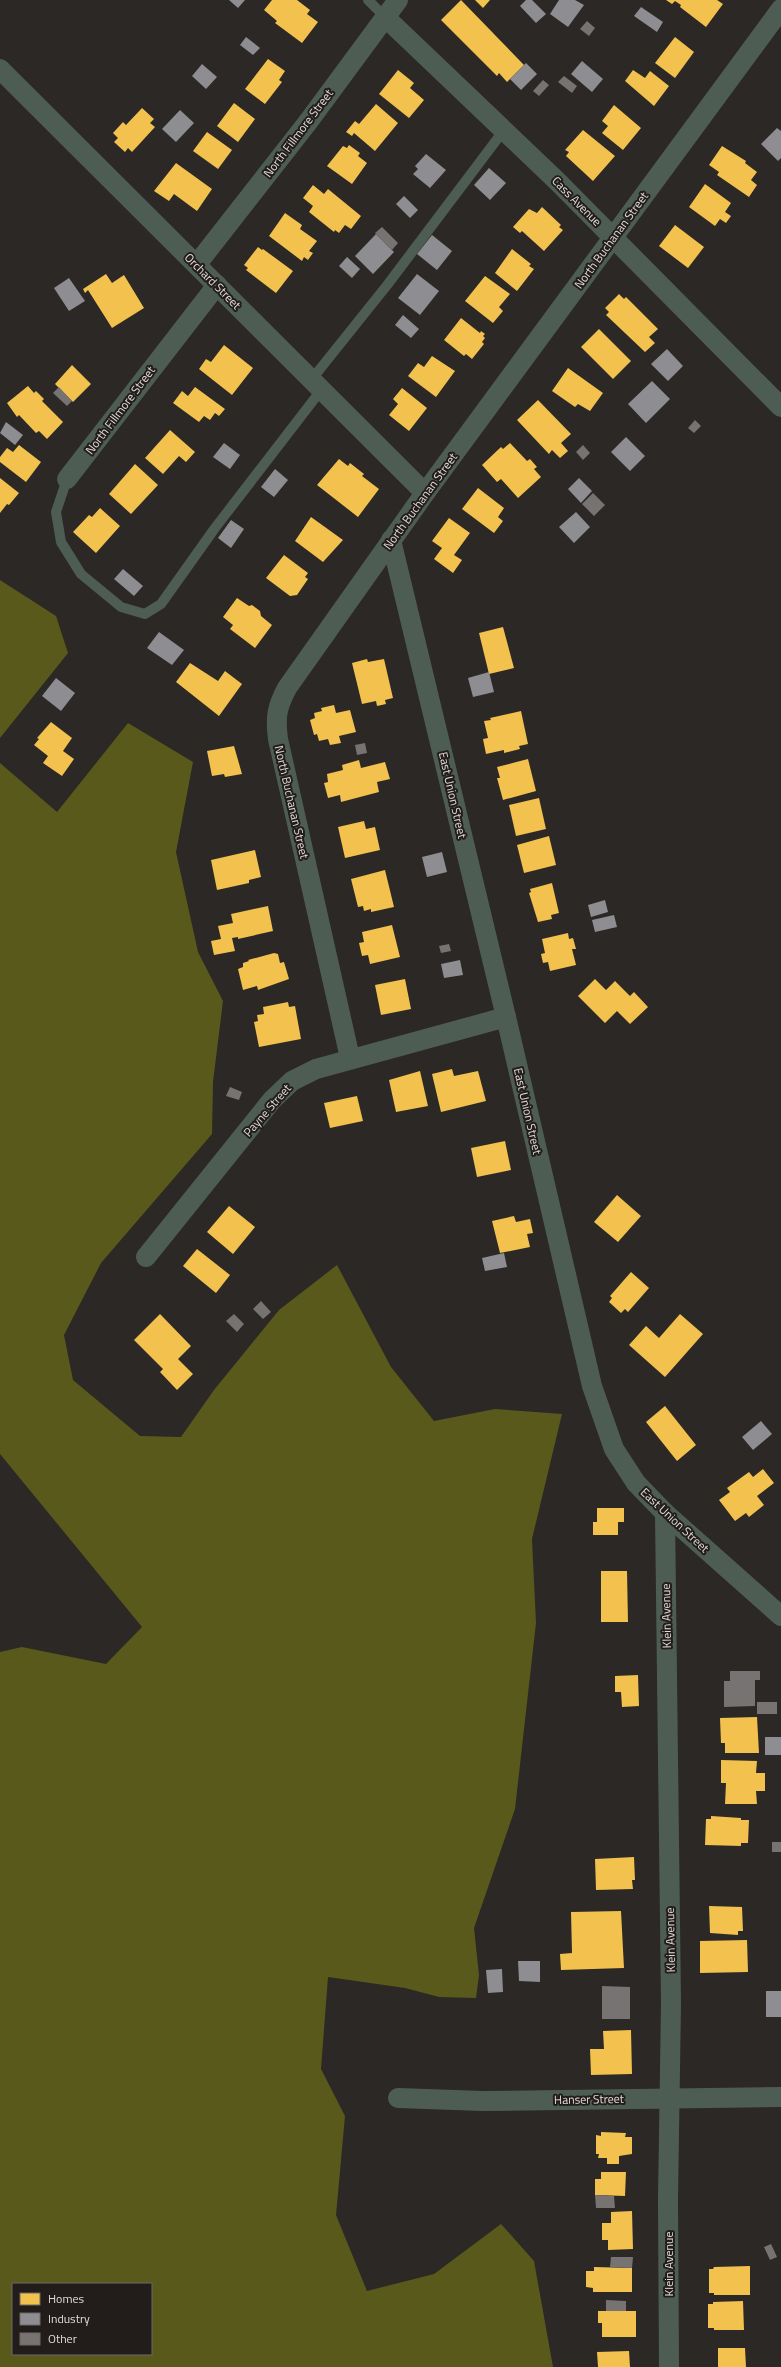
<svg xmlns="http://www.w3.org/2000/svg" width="781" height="2367" viewBox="0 0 781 2367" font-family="'Titillium Web',sans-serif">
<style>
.forest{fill:#58591b;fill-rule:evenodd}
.homes{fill:#f2c14e}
.industry{fill:#8d8d92}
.building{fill:#767372}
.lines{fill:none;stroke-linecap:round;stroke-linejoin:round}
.service{stroke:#4e5d54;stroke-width:10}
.minor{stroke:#4e5d54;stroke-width:20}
.labels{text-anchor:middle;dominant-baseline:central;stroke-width:4;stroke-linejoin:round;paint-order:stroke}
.street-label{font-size:12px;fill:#e0dcdb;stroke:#221d1b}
</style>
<rect width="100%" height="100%" fill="#2b2826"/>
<g class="forest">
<path d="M0,580l56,36 12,37 -68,85z"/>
<path d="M128,723l65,39 -17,90 22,100 25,49 -10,81 -1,52 -111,129 -37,72 9,45 67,56 41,1 33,-47 65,-80 58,-45 54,102 43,54 61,-12 67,5 -30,125 4,84 -21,186 -41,119 5,47 -3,23 -37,-1 -34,-9 -77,-11 -7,92 24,47 -9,99 31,76 67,-17 67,-50 33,37 19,106h-553v-715l22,-5 84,17 36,-37 -142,-173v-691l57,49zM13,2284h138v70h-138z"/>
</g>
<g class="homes">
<path d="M272,0h25l13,10 -3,4 11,8 -16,21 -27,-20 2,-2 -13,-11z"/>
<path d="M461,0l63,65 -17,17 -8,-9 -2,3 -56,-56z"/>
<path d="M475,0h15l-7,8z"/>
<path d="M666,0h51l6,4 -17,23 -26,-20 1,-2 -6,-4 -3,3z"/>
<path d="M675,37l19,15 -19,26 -20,-15z"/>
<path d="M268,59l17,12 -6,9 3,2 -17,22 -20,-15z"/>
<path d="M398,70l16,13 -4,5 14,12 -15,18 -30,-24z"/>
<path d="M633,70l12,8 5,-7 19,15 -15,20 -29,-25z"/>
<path d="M234,103l21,16 -17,23 -21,-16z"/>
<path d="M376,104l22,19 -23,28 -21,-18 -2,3 -6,-4 9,-11 4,3z"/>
<path d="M614,105l27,23 -18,22 -21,-17 6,-7 -6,-5z"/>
<path d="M142,108l12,11 -4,4 5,4 -23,25 -4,-4 -3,4 -11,-10 4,-4 -5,-5 10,-11 3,3z"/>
<path d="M583,130l32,26 -22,25 -27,-25 3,-4 -4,-2z"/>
<path d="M207,132l25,18 -14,19 -25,-18z"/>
<path d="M349,145l11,8 -2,3 9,7 -15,21 -25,-18 16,-20 4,2z"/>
<path d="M722,146l24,15 -1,2 12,9 -6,8 6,5 -8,12 -32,-22 2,-3 -10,-7z"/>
<path d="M176,163l36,26 -15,22 -23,-17 -5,7 -15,-10z"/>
<path d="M705,184l26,19 -6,9 6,4 -5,7 -6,-4 -5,7 -26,-19z"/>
<path d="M313,185l11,9 4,-5 33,27 -10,13 -6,-4 -6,8 -4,-3 -1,2 -25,-20 4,-6 -10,-8z"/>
<path d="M542,207l19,18 -2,2 4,3 -19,21 -22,-20 -2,2 -7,-6 16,-18 8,4z"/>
<path d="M285,213l17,12 -2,4 17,12 -8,10 4,2 -5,7 -4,-3 -2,4 -33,-25z"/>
<path d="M675,225l29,22 -16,21 -29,-22z"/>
<path d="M258,247l4,3 1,-1 30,22 -17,22 -30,-23 2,-2 -4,-3z"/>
<path d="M512,249l19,15 -2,2 5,3 -17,22 -22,-18z"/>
<path d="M106,274l6,9 12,-8 20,33 -32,20 -24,-38 -3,3 -2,-4z"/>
<path d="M485,276l25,18 -11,13 4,4 -10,12 -28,-22z"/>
<path d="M619,294l5,5 2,-2 32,32 -9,8 6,6 -10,9 -39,-37 3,-3 -4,-4z"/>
<path d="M461,318l19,15 1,-2 4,3 -2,2 2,2 -3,4 2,2 -12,15 -6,-5 -2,2 -20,-16z"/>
<path d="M599,329l32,32 -18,18 -32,-32z"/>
<path d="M224,345l29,23 -21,27 -33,-26 7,-10 5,3z"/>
<path d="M432,356l23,15 -19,26 -28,-21 10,-13 6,4z"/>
<path d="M72,365l19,19 -18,18 -18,-18z"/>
<path d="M568,368l35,25 -13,18 -12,-7 -3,3 -23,-16z"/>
<path d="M28,386l6,7 2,-2 8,8 -2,2 21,21 -16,17 -8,-8 -3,2 -17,-18 -2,2 -10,-14z"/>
<path d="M195,387l30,22 -6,7 -4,-3 -5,7 -6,-4 -5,6 -26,-19 9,-12 6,5z"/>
<path d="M402,388l25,20 -18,23 -20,-16 9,-11 -5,-5z"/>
<path d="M538,400l33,34 -10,9 7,8 -8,7 -8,-8 -3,4 -32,-34z"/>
<path d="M170,430l25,22 -9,10 -7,-6 -16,18 -18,-16z"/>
<path d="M510,443l17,18 3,-2 7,8 -3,2 7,8 -23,21 -17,-19 -4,3 -15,-17 19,-18 2,2z"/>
<path d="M19,445l22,17 -15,20 -26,-20v-5l7,-9 6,4z"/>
<path d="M339,459l9,7 2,-3 14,11 -2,2 17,13 -21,28 -41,-32z"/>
<path d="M135,464l23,21 -27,29 -22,-20z"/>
<path d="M0,478l19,15 -10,12 -2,-1 -7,9z"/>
<path d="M478,488l26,20 -6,9 5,4 -9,12 -32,-24z"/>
<path d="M100,508l20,18 -24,27 -23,-21 16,-17 3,2z"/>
<path d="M311,517l32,23 -20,22 -28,-21z"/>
<path d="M449,518l21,15 -16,22 8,5 -9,13 -19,-14 8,-11 -10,-7z"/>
<path d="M284,555l24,18 -3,4 3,2 -11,16 -7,1 -24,-18z"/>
<path d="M237,598l12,8 3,-1 8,6 1,5 11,9 -17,23 -25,-19 3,-4 -10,-8z"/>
<path d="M503,627l11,41 -25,6 -10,-41z"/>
<path d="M367,659l1,3 16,-3 9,39 -8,2 1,4 -9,2 -1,-5 -14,3 -10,-41z"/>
<path d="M190,663l28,18 7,-10 17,13 -23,32 -43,-34z"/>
<path d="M334,705l2,8 14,-3 6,22 -17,4 2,7 -11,2 -2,-6 -9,2 -2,-7 -3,1 -4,-15 5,-2 -1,-5 8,-2 -1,-3z"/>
<path d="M521,711l7,33 -9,2 1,3 -16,4v-3l-18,4 -3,-15 5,-1 -4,-17 7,-1 -1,-2z"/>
<path d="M51,722l21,16 -9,13 11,8 -12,17 -19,-13 5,-7 -14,-11 5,-6 -2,-1z"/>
<path d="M234,746l8,28 -17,3 -1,-3 -12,2 -5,-25z"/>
<path d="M528,759l8,32 -33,9 -6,-22h3l-3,-11z"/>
<path d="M359,760l2,8 24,-6 5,17 -13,3 2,10 -38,10 -1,-7 -12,3 -4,-15 4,-1 -1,-8 16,-4 -1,-5z"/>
<path d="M539,798l7,31 -30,7 -7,-31z"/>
<path d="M364,821l2,8 9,-2 5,23 -35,8 -7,-31z"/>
<path d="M549,836l7,29 -32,8 -7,-28z"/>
<path d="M255,850l6,27 -12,3v3l-32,7 -6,-30z"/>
<path d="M385,870l9,37 -23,5v-3l-7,2 -1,-5 -5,1 -7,-28z"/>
<path d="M552,883l7,30 -8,2 1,4 -14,3 -9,-29 2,-1 -1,-3z"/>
<path d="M268,906l5,25 -35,8v-2l-6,1 3,13 -21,4 -3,-14 10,-2 -3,-13 15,-3 -2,-9z"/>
<path d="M392,925l8,32 -30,7 -2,-9 -6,1 -3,-13 5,-1 -2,-10z"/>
<path d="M568,933l1,6 4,-1 3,11h-4l4,16 -26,6 -2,-9 -5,1 -2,-9 4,-1 -3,-14z"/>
<path d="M274,953l4,1 2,9 4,-1 5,17 -31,11 -1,-4 -14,4 -5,-21 5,-2v-4l6,-2 -1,-1z"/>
<path d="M405,979l6,30 -30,6 -6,-30z"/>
<path d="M595,979l11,11 9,-9 15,15 4,-4 14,15 -18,17 -13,-13 -12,12 -27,-27z"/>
<path d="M288,1002l1,5 6,-1 6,33 -42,8 -5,-25 4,-1 -1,-6 7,-1 -1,-7z"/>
<path d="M452,1069l2,7 24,-5 8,30 -45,11 -9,-38z"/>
<path d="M420,1071l8,35 -32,6 -7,-32z"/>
<path d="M357,1096l6,25 -33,7 -6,-25z"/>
<path d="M505,1141l6,29 -34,7 -6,-29z"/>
<path d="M617,1195l24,21 -23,26 -24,-20z"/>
<path d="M229,1206l26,21 -22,27 -26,-22z"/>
<path d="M514,1216l2,6 14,-3 3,14 -6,1 3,13 -30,6 -8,-32z"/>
<path d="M197,1249l33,26 -14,18 -33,-27z"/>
<path d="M631,1272l18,16 -21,24 -3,-3 -4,4 -12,-11 3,-4 -2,-2z"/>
<path d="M160,1314l31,32 -13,13 15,15 -16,16 -17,-18 3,-3 -29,-29z"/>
<path d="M680,1314l23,20 -38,43 -36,-32 17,-19 13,12z"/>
<path d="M665,1406l31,39 -19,16 -31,-39z"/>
<path d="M763,1469l11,14 -17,13 7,9 -15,12 -3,-4 -11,8 -16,-21 11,-8 -3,-4 22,-16 4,5z"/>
<path d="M597,1508h27v14h-6v13h-25v-13h4z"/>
<path d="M601,1571h26l1,51h-27z"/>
<path d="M638,1675l1,31 -17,1 -1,-15h-6v-16z"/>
<path d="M757,1717l2,36h-34v-10h-4l-1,-25z"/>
<path d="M721,1760l36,1 -1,12h9v18h-9l1,13h-32l1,-21h-5z"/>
<path d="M711,1816l30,2v2h8l-1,23h-7v3l-36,-1 1,-26h5z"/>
<path d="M634,1857l1,23h-3l1,9 -37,1 -1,-31z"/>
<path d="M709,1906l33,1 1,24h-5v4l-28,-2z"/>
<path d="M621,1911l3,57 -63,2 -1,-16 12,-1 -1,-41z"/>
<path d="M747,1940l1,32 -48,1v-32z"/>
<path d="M631,2030l1,44 -41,1 -1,-26h14l-1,-18z"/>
<path d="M601,2132l25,1 -1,4h7v17l-13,2v8h-12v-6h-9l1,-4h-3v-19l5,1z"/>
<path d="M601,2172h25l-1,24 -30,-1v-16h6z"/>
<path d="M632,2211l1,38 -25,1v-10h-6v-17h9v-11z"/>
<path d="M750,2266v29h-36v-2h-5v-24h4l1,-2z"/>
<path d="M594,2267l38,1v24h-39v-4l-7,-1v-16h8z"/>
<path d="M743,2301l1,29h-30v-2h-6v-24h5v-2z"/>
<path d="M598,2311h38v26h-34v-14h-4z"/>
<path d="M718,2348h27l1,19h-28z"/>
<path d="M629,2351l1,16h-32l-1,-15z"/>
</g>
<g class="industry">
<path d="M229,0h16l-7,8z"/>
<path d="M526,0h6l14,14 -10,9 -16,-17z"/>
<path d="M559,0h16l9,5 -16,22 -18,-13z"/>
<path d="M641,7l22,15 -6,10 -23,-16z"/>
<path d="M246,37l14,11 -7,7 -13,-10z"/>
<path d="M582,61l21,18 -11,13 -21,-18z"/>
<path d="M526,63l11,11 -16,16 -11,-11z"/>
<path d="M202,64l15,13 -11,12 -14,-13z"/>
<path d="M180,110l14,13 -18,19 -14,-13z"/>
<path d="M777,128l4,3v27l-3,3 -17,-17z"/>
<path d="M426,154l20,16 -16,18 -17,-14 5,-5 -3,-3z"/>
<path d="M489,168l17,15 -16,17 -16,-15z"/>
<path d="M404,196l14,14 -8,8 -14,-14z"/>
<path d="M376,234l18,18 -21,22 -18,-18z"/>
<path d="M432,235l20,16 -15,19 -20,-16z"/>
<path d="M347,257l13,12 -8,9 -13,-12z"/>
<path d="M417,274l22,17 -19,24 -22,-17z"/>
<path d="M69,278l16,23 -16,10 -15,-23z"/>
<path d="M403,315l16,14 -8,9 -16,-13z"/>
<path d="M667,349l16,17 -15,15 -17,-17z"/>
<path d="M652,381l18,18 -24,24 -18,-19z"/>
<path d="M6,422l17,13 -8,10 -15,-12z"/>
<path d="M626,437l19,19 -15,15 -19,-19z"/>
<path d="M224,443l16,12 -10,14 -17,-12z"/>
<path d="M275,469l13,11 -14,17 -13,-10z"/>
<path d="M579,478l13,13 -11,12 -13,-14z"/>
<path d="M576,512l14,15 -16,16 -15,-16z"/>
<path d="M231,520l13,9 -13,19 -13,-10z"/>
<path d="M123,569l20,17 -9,10 -20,-17z"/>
<path d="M159,632l25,18 -12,15 -25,-17z"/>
<path d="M489,672l5,20 -21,5 -5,-19z"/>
<path d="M56,678l19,15 -14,18 -19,-15z"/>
<path d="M442,852l5,20 -20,5 -5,-20z"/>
<path d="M605,900l3,12 -17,5 -3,-12z"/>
<path d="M614,915l3,12 -22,5 -3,-12z"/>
<path d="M460,960l3,15 -19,3 -3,-14z"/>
<path d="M504,1253l3,14 -22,4 -3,-13z"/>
<path d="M761,1421l11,13 -19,16 -11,-13z"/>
<rect x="765" y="1737" width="16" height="18"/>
<path d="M518,1961h22v21l-21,-1z"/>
<path d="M502,1969l1,23 -15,1 -2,-23z"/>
<rect x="766" y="1991" width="15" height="26"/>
</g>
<g class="building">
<path d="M587,21l8,7 -6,8 -9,-7z"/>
<path d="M564,76l13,10 -5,7 -14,-11z"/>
<path d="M543,80l6,5 -10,11 -6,-5z"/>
<path d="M382,227l16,16 -6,7 -17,-17z"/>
<path d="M59,387l13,14 -5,5 -14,-13z"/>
<path d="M695,420l6,6 -7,7 -6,-5z"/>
<path d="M583,445l7,8 -7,7 -7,-8z"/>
<path d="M593,493l12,12 -11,11 -12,-12z"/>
<path d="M365,743l2,10 -10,2 -2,-10z"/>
<path d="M449,944l2,7 -10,2 -2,-7z"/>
<path d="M230,1087l12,5 -3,8 -13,-4z"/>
<path d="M261,1301l10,11 -8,7 -10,-10z"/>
<path d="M234,1314l10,10 -7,8 -11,-11z"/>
<path d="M730,1671h30v9h-5v26l-31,1v-26h6z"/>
<rect x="757" y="1702" width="20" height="12"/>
<rect x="772" y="1842" width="9" height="10"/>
<path d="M602,1986l28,1v32h-28z"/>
<path d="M595,2195l19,1 1,12h-19z"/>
<path d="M771,2244l6,13 -7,3 -6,-13z"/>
<path d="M611,2257h22l-1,11 -22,-1z"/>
<path d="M606,2300l20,1v10h-20z"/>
</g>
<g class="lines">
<g class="service">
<path d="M368,0l17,17"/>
<path d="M312,379l76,-95 116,-154"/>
<path d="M67,479l-11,33 5,30 20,32 40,33 24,7 16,-10 54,-76 107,-139"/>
</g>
<g class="minor">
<path d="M385,17l172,164 224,226"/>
<path d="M0,69l425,424"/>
<path d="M197,264l111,-142 90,-122"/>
<path d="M67,479l150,-194"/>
<path d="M391,540l115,477 86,369 22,63 22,34 29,30 116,103"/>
<path d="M350,1058l-72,-319c-3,-22 -1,-32 9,-51l138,-195 356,-484"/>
<path d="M146,1257l126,-157 20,-19 24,-12 190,-52"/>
<path d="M665,1513l6,490 -3,197 1,167"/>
<path d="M398,2098l85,3 298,-4"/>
</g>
</g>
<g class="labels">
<g class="street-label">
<text transform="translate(298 133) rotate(-53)">North Fillmore Street</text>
<text transform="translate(577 201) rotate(45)">Cass Avenue</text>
<text transform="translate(611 240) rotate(-54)">North Buchanan Street</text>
<text transform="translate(213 281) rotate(45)">Orchard Street</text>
<text transform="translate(120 410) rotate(-53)">North Fillmore Street</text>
<text transform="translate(420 501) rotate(-54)">North Buchanan Street</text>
<text transform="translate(453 795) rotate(77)">East Union Street</text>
<text transform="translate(292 802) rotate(77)">North Buchanan Street</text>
<text transform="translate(267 1110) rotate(-49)">Payne Street</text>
<text transform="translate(528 1111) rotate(77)">East Union Street</text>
<text transform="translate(675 1520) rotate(43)">East Union Street</text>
<text transform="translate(666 1616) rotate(-91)">Klein Avenue</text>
<text transform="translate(670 1940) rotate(-91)">Klein Avenue</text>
<text transform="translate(589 2099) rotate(-1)">Hanser Street</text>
<text transform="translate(668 2264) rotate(-90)">Klein Avenue</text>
</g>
</g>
<rect x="12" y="2283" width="140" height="72" fill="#221d1b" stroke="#6e6968"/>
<rect x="20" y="2293" width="20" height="12" fill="#f2c14e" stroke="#6e6968"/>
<text x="48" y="2303" font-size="12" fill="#e0dcdb">Homes</text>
<rect x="20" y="2313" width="20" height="12" fill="#8d8d92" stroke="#6e6968"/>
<text x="48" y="2323" font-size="12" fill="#e0dcdb">Industry</text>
<rect x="20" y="2333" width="20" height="12" fill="#767372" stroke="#6e6968"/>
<text x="48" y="2343" font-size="12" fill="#e0dcdb">Other</text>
</svg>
